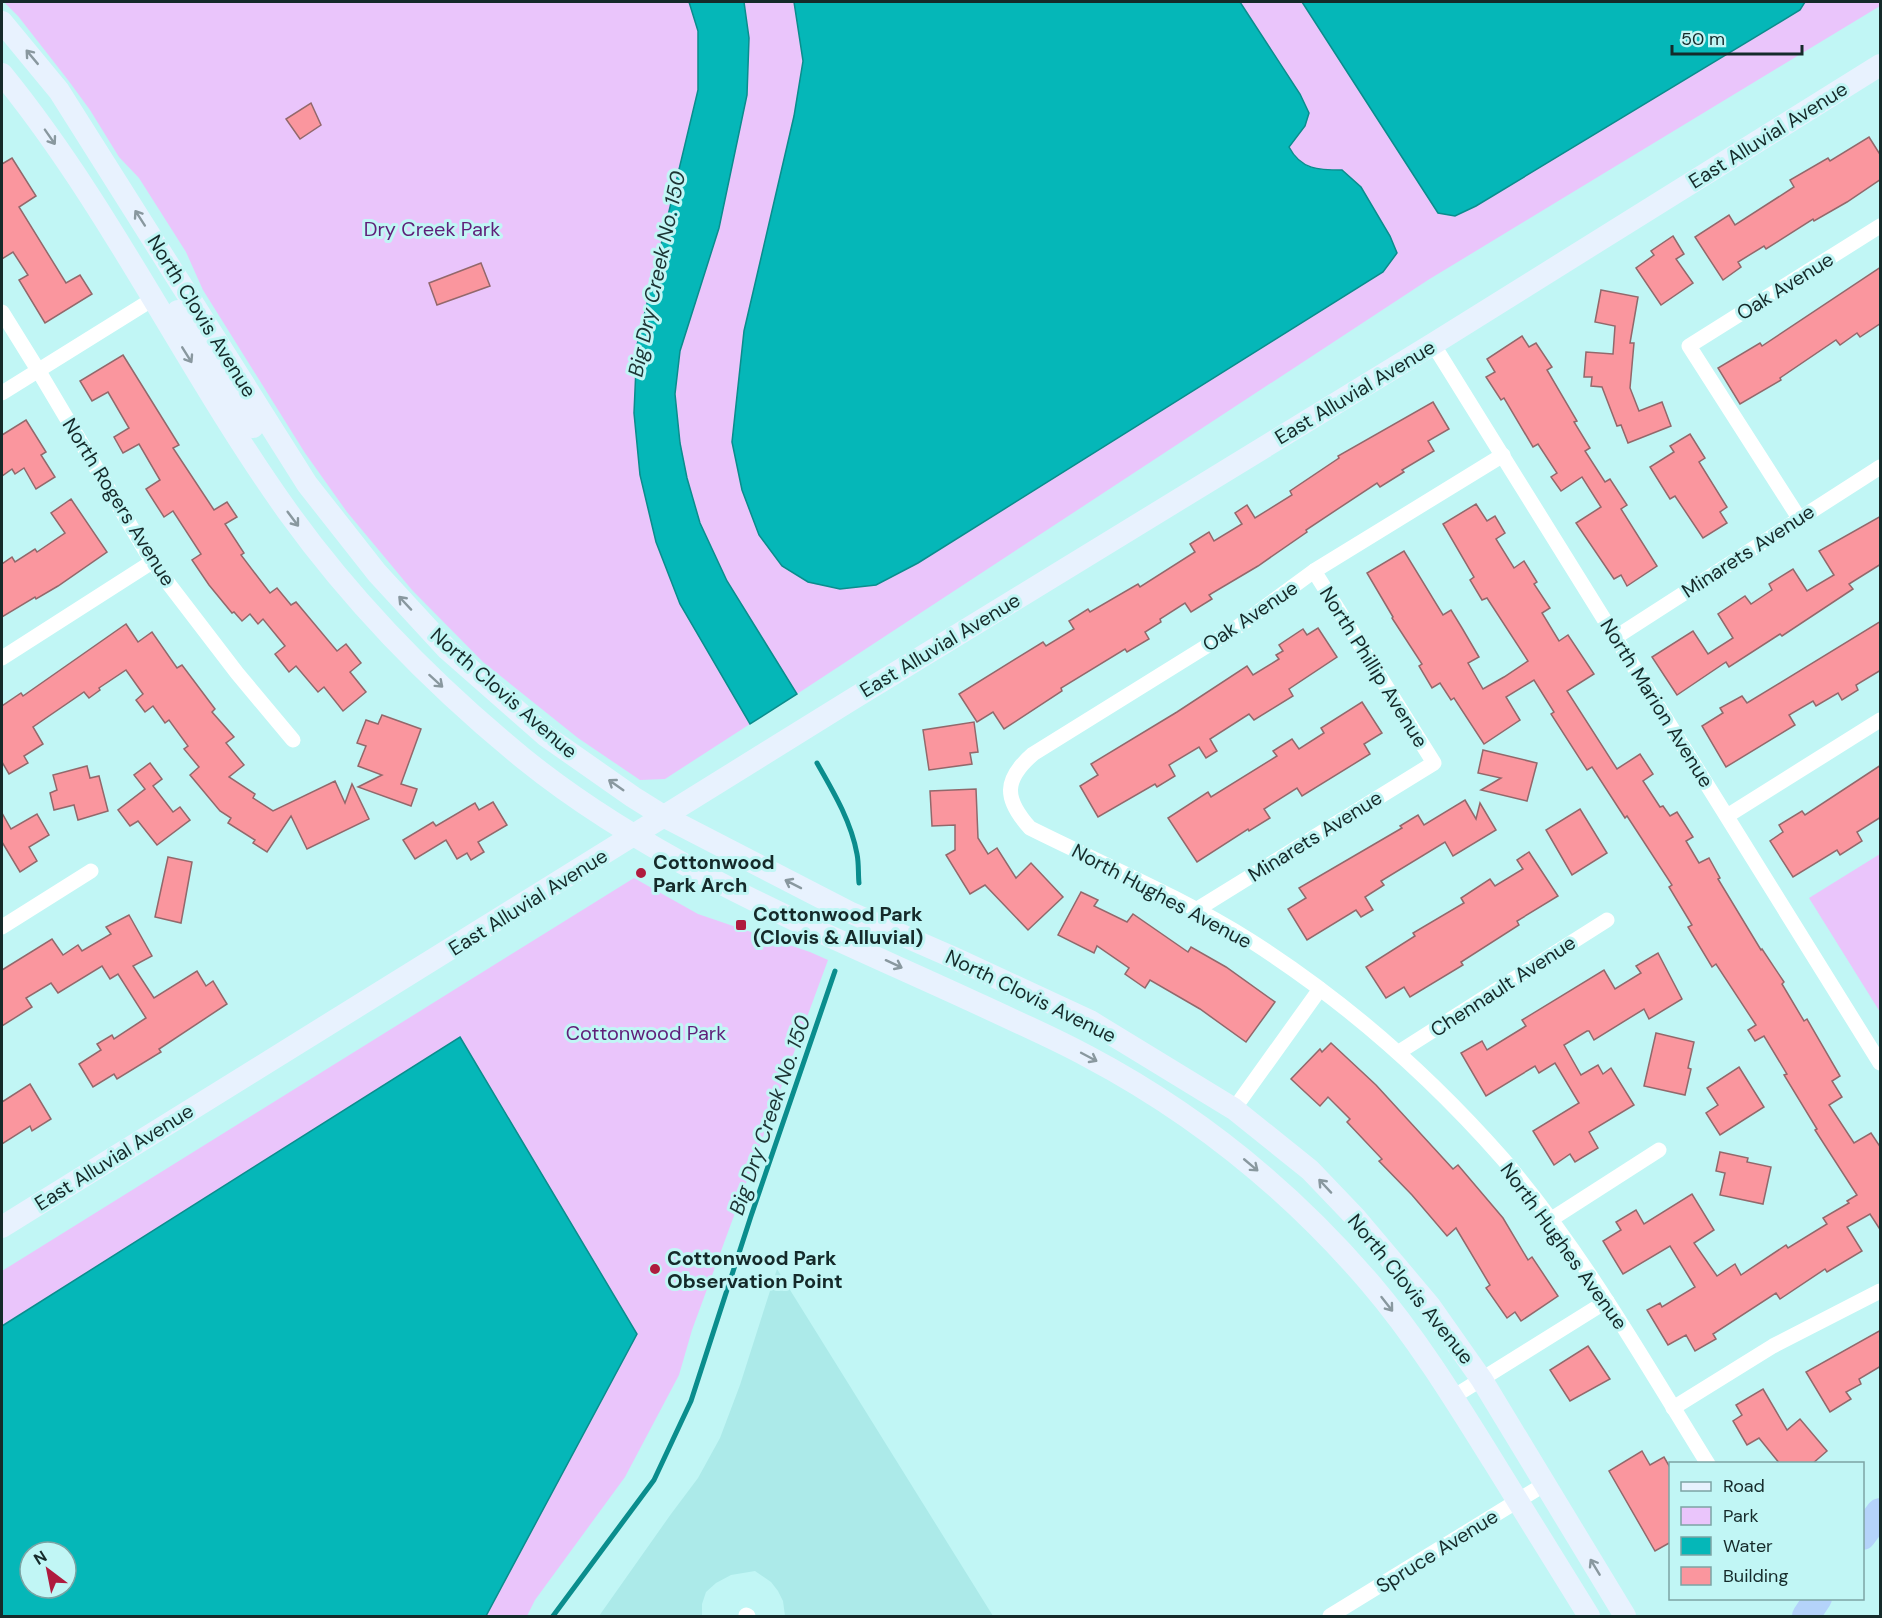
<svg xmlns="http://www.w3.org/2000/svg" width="1882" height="1618" viewBox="0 0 1882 1618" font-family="'DM Sans',sans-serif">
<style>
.built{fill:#aceae9}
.green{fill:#eac5fb;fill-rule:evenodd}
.water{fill:#05b7b8;stroke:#0a8d8d;stroke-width:1.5;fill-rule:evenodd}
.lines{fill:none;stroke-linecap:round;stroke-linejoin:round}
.stream{stroke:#0a8d8d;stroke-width:5}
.building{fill:#fa969e;stroke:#92686b;stroke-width:1.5}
.street{stroke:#fff;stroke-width:15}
.secondary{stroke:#e8f2fe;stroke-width:22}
.highway{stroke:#b4d3fa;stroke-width:28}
.oneway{stroke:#89989f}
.poi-dot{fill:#af1b3e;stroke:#c1f6f5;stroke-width:2}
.labels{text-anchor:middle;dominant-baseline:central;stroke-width:6;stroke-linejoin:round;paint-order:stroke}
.street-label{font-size:20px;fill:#152a2a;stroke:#c1f6f5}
.park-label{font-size:20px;fill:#5f1e78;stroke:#c1f6f5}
.poi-label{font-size:20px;font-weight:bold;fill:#152a2a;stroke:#c1f6f5;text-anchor:start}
.water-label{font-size:21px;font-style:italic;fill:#1c3434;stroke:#c1f6f5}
</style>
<rect width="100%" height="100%" fill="#c1f6f5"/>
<path class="built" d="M777,1269l216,347h-208l-2,-15 -5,-10 -7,-9 -16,-11 -24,4 -15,8 -10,9 -4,12v12h-103l72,-102 27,-36 22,-40 20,-53z"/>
<g class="green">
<path d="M4,2h685l9,29v59l-61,255 -3,68 22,129 24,62 70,120 -85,55 -25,1 -62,-42 -95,-76 -71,-72 -65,-78 -42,-59 -102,-163 -17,-38 -47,-74 -20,-21 -29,-47 -22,-30 -50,-64z"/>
<path d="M744,2h1136v4l-452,274 -631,414 -70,-113 -27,-58 -13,-45 -8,-35 -4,-49 5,-43 39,-123 28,-133 2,-57z"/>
<path d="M1880,854v158l-71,-114z"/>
<path d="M634,878l64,36 112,38 18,8 -136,370 -13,45 -54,102 -90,123 -8,16h-525v-345zM30,1552h36v36h-36z"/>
</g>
<g class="water">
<path d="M689,2h55l5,36 -2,57 -28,133 -39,123 -5,43 5,49 7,35 13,45 27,58 70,113 -47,30 -70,-120 -24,-62 -16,-67 -6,-62 3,-68 61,-255v-59z"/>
<path d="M794,2h446l60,92 9,19 -4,13 -16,21c12,23 30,23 53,23l19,17 29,49 7,17 -14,19 -465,291 -42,22 -36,4 -32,-7 -26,-16 -23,-31 -17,-45 -10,-48 12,-111 50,-215 9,-55z"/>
<path d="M1302,2h503l-5,8 -324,196 -21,10 -17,-3z"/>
<path d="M460,1037l177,297 -151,282h-484v-290zM30,1552h36v36h-36z"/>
</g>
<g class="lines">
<g class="stream">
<path d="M817,763c16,28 34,58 40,91 2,10 1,20 2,29"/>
<path d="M553,1616l101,-136 37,-79 60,-185 84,-245"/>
</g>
</g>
<g class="building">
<path d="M311,103l10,22 -21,14 -14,-20z"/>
<path d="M1869,137l12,19v23l-34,23 -33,19 -1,-2 -47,30 -2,-3 -26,16 3,5 -18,13 -28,-43 34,-22 6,10 59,-38 -4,-7 38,-22 2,3z"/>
<path d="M12,158l24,38 -17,11 47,76 14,-8 12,19 -47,29 -26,-43 9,-5 -15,-23 -11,7v-95z"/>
<path d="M1673,236l11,18 -8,5 17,24 -32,22 -25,-37 18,-13 -3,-4z"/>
<path d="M481,263l9,23 -53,19 -8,-22z"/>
<path d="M1881,267v56l-21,14 -3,-4 -17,12 -4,-5 -56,38 1,2 -41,24 -22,-36 42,-25 2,3z"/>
<path d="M1601,290l37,7 -8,46h4l-4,45 9,23 23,-9 9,24 -43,17 -7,-18 -4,1 -15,-39 -11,-1 1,-9h-8l2,-25 27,2 2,-28 -20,-4z"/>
<path d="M1522,336l7,11 7,-4 16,24 -5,3 30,51 -3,1 16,26 -5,3 20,31 5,-3 17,26 -6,4 36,57 -30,20 -6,-11 -7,4 -38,-56 25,-16 -19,-30 -21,14 -10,-14 6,-4 -19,-29 -5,3 -29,-49 -3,2 -15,-23 9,-5 -8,-13z"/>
<path d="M123,355l56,90 -6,3 41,62 13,-8 10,15 -12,7 19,29 -3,2 29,38 7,-5 14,17 5,-3 41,49 9,-7 15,19 -11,9 16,20 -23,19 -19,-24 -6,5 -22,-26 -7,6 -14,-18 10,-8 -22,-27 -5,5 -8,-10 -8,7 -8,-9 -2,1 -23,-28 -17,-25 9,-6 -28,-43 -9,6 -18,-28 14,-9 -21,-36 -16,9 -9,-16 15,-9 -21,-36 -16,9 -12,-20z"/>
<path d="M1433,402l16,27 -21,12 6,10 -32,19 2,2 -24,15 -3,-4 -71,47 1,2 -49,34 -49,29 3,4 -21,13 -6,-9 -25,16 1,3 -16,10 4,7 -22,13 -2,-3 -64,39 1,3 -58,38 -11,-17 -16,10 -18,-28 84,-52 3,4 28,-17 -5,-8 19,-12 2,3 48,-28 2,3 55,-35 -5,-8 19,-12 5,9 28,-17 -7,-11 12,-8 8,13 37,-23 -2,-4 49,-33 -1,-2z"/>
<path d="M26,420l20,32 -5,3 14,22 -19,12 -12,-21 -9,6 -3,-5 -10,7v-41z"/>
<path d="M1690,434l15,24 -6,4 28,45 -7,5 7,11 -24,15 -28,-42 -5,3 -20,-32 24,-15 -4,-6z"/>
<path d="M71,499l36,53 -49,34 -22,13 -1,-2 -33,20v-53l10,-7 3,5 20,-13 2,3 28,-19 -14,-20z"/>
<path d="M1476,504l11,17 8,-5 10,17 -9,6 18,29 10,-7 13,21 -3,2 16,24 -8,5 17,28 9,-6 26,39 -27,17 50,78 23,-15 13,20 -10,7 17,26 3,-1 7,10 7,-4 16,25 -7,4 13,22 10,-5 11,20 -2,1 43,71 1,-1 22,33 -2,2 22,37 3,-2 33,57 -8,5 10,16 -13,8 25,38 17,-10 10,15v83l-11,-17 -23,13 15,24 -35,21 -2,-3 -45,30 -4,-6 -63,41 3,5 -21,12 -9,-16 -18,10 -21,-35 13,-7 2,4 33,-20 -3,-5 -22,-36 -47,28 -20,-33 18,-11 -5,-8 20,-12 8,14 48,-30 22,36 -20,13 23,33 18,-12 6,11 45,-30 2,3 39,-24 -4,-6 26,-15 -2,-2 10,-6 -42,-65 2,-1 -33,-54 3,-1 -23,-38 -9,5 -7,-11 8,-5 -40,-61 -4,3 -24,-40 4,-2 -23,-38 3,-2 -45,-69 -2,2 -33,-51 -5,3 -36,-56 3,-2 -20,-32 -28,17 14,23 -36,24 -30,-46 -3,2 -11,-17 -8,5 -13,-22 3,-2 -30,-46 1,-1 -26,-44 37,-22 39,64 8,-5 11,18 17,29 -11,6 15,26 21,-12 24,-16 -41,-63 -5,2 -12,-20 4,-3 -31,-53z"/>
<path d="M1881,516v48l-32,20 4,5 -71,47 -2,-2 -51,33 -3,-5 -49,33 -25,-38 41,-26 15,23 25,-16 -15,-24 27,-18 6,8 21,-14 -3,-6 24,-15 14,22 27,-16 -15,-24z"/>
<path d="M1881,621v49l-25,15 2,5 -16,10 -4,-7 -22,13 -3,-5 -24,14 6,10 -69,42 -24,-41 21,-13 -3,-5 22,-12 5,7z"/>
<path d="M126,624l12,18 14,-10 25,36 5,-3 33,44 -3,3 22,25 -8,6 18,22 -15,12 26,17 -2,4 20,13 62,-30 10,22 7,-19 17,35 -62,30 -16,-33 -24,36 -14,-9 2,-3 -27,-17 3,-5 -11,-7 -30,-36 9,-8 -15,-18 4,-3 -19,-26 -4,3 -12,-17 -8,6 -9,-12 7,-6 -17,-24 -27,18 1,2 -11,8 -5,-6 -51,35 10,17 -19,12 4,7 -19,11 -7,-12v-56l19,-13 2,3z"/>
<path d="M1318,628l19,29 -48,32 4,7 -39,24 -5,-6 -39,25 7,12 -11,7 -7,-11 -30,18 6,11 -18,11 -2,-3 -57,33 -18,-31 18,-11 -7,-11 86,-52 70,-46 6,9 26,-16 -3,-4 7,-4 -4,-6 24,-16 4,6z"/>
<path d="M1362,702l20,31 -18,11 6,10 -68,42 -5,-8 -33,21 6,9 -21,13 -1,-2 -51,33 -29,-44 40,-26 3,5 66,-41 -4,-5 19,-12 7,10 25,-16 -3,-5z"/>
<path d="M382,715l39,14 -20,55 16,5 -6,17 -53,-19 24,-12 -24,-9 8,-20 -9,-3 9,-23 12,4z"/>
<path d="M974,722l4,30 -8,1 2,11 -43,6 -6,-40z"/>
<path d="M1483,750l54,13 -10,38 -46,-11 20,-12 -23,-5z"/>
<path d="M150,763l12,16 -9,7 20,26 7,-5 10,13 -33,25 -19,-24 -8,5 -12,-16 27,-21 -11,-14z"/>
<path d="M1881,765v52l-24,15 5,9 -22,14 -3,-5 -44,27 -23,-36 13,-9 -4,-7 23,-14 3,4z"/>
<path d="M87,766l3,12 9,-2 9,35 -30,9 -4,-15 -20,5 -4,-17 7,-3 -4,-15z"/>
<path d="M976,789l2,49 10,16 9,-6 19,30 15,-15 32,34 -35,33 -43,-45 -15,9 -24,-39 9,-5v-25l-23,1 -2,-35z"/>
<path d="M1465,800l11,19 4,-16 16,27 -43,26 -8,-14 -64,39 3,4 -19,12 8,13 -12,7 -5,-7 -49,30 -19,-31 18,-11 -7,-10 103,-60 -2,-2 18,-11 6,10z"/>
<path d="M493,802l14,23 -29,17 6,10 -13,8 -4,-7 -10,6 -11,-19 -31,19 -12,-19 30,-18 3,4 39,-23 4,7z"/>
<path d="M1580,809l27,44 -35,22 -26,-45z"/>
<path d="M2,813l9,16 26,-15 12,21 -20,12 8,14 -17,11 -18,-30z"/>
<path d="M1529,852l29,44 -41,25 2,4 -58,37 2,3 -53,32 -6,-10 -18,11 -20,-31 49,-31 -2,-3 51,-30 -3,-5 29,-19 5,7 28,-17 -6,-9z"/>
<path d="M168,857l24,5 -11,61 -26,-6z"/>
<path d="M1081,892l17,8 -4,6 33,16 6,-8 55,38 3,-5 35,20 49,35 -29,40 -46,-33 -50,-29 -5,8 -20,-14 4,-6 -32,-22 -3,7 -36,-18z"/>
<path d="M129,915l23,41 -19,10 21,32 43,-27 9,15 7,-5 14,23 -68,45 2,3 -44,27 -3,-5 -21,13 -14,-23 22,-14 -4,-6 15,-9 2,4 32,-21 -28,-44 -8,5 -8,-13 -44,27 -7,-10 -25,15 6,9 -30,19v-56l50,-31 11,16 15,-10 4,6 29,-17 -5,-7z"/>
<path d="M1658,953l24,46 -33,20 -5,-10 -50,31 -5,-9h-2l-23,14 17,30 17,-10 5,9 8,-6 23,37 -45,27 9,16 -23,14 -5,-8 -16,11 -21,-34 46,-28 -24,-40 -16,10 -4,-7 -49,30 -25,-43 21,-12 5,9 39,-24 -4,-6 82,-50 11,19 26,-16 -5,-7z"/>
<path d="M1656,1033l38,9 -6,26 3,1 -6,26 -41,-9z"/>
<path d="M1331,1043l45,42 77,84 5,-4 45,53 25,42 4,-3 26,39 -37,25 -6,-9 -8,6 -21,-30 4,-3 -34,-57 -9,8 -35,-41 -33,-34 3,-2 -35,-37 3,-3 -22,-22 -8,9 -29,-27 29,-30 2,3z"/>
<path d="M1739,1067l25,40 -44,28 -14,-22 12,-8 -11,-17z"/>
<path d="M30,1084l21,35 -19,12 -2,-5 -28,18v-42z"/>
<path d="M1720,1152l28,6 -1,4 24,5 -8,37 -43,-9 5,-22 -9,-2z"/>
<path d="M1881,1330v36l-22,13 2,5 -15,8 5,7 -21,13 -24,-40z"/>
<path d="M1588,1346l22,33 -40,22 -20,-31z"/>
<path d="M1763,1389l24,41 13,-11 27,32 -15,13h-32l-21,-26 -12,7 -14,-24 9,-6 -6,-10z"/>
<path d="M1642,1451l8,14 14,-8 7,12v73l-16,9 -46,-80z"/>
</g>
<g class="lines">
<g class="street">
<path d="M2,312l36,58 114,192 85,111 56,67"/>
<path d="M1433,344l447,719"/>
<path d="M2,393l151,-94"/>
<path d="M1503,455l-189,116 -75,55 -206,128c-30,26 -29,45 -3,74 74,37 151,69 221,113 94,60 178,134 252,218 79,92 141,202 205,305"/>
<path d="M1799,518l-110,-172 191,-120"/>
<path d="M1616,637l264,-170"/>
<path d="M2,658l150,-96"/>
<path d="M1727,816l153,-96"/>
<path d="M1196,910l238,-147 -120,-192"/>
<path d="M2,927l89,-56"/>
<path d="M1399,1052l208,-132"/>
<path d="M1234,1109l86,-120"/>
<path d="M1550,1220l109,-70"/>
<path d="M1453,1397l154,-96"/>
<path d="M1673,1408l100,-62 107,-55"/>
<path d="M746,1615l2,1"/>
<path d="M1330,1616l215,-132"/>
</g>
<g class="secondary">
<path d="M2,22l57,69 248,393 70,89 70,76 99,87 87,61 32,20 184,95 103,45 138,64 144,88 76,61 45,47 75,89 52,74 143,236"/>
<path d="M2,74c110,135 185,297 286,438 67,93 148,175 236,247 135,109 304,175 461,248 34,16 69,31 102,49 108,57 204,135 283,227 47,55 85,117 123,178 32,52 64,104 96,155"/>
<path d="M178,311l75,116"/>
<path d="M2,1227l849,-527 582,-356 447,-279"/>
</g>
<g class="highway">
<path d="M1862,1536l18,-24"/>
<path d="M1806,1616l12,-18"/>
</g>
</g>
<defs><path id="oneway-shaft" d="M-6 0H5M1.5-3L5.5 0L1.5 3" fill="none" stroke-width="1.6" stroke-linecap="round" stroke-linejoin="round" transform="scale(1.5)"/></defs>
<g class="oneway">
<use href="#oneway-shaft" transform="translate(32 57) rotate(-130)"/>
<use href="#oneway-shaft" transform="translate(50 137) rotate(55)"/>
<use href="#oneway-shaft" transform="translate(140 218) rotate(-123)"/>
<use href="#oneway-shaft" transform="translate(187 355) rotate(58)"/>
<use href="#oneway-shaft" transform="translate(293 519) rotate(53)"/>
<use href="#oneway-shaft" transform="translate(405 603) rotate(-133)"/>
<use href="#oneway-shaft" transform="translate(436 681) rotate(42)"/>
<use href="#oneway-shaft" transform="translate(616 785) rotate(-145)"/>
<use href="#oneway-shaft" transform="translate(793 884) rotate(-153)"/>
<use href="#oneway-shaft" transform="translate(894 964) rotate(25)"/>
<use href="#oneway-shaft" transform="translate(1089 1057) rotate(28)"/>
<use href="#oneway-shaft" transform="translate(1251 1165) rotate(40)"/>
<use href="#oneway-shaft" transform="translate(1325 1186) rotate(-133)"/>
<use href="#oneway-shaft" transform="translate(1387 1304) rotate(52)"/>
<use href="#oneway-shaft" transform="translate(1595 1567) rotate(-121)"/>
</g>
<g class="poi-dot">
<circle cx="641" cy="873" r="6"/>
<rect x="735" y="919" width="12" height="12" rx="3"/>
<circle cx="655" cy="1269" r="6"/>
</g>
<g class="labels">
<g class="street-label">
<text transform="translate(1768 135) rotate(-32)">East Alluvial Avenue</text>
<text transform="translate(1785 286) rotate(-32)">Oak Avenue</text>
<text transform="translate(202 316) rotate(58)">North Clovis Avenue</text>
<text transform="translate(1355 392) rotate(-31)">East Alluvial Avenue</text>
<text transform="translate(119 502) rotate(58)">North Rogers Avenue</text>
<text transform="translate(1748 551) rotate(-33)">Minarets Avenue</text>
<text transform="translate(1250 616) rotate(-34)">Oak Avenue</text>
<text transform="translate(940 645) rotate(-31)">East Alluvial Avenue</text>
<text transform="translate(1374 667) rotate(58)">North Phillip Avenue</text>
<text transform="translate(504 693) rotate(41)">North Clovis Avenue</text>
<text transform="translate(1657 703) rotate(58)">North Marion Avenue</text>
<text transform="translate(1315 836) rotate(-32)">Minarets Avenue</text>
<text transform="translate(1162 896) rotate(28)">North Hughes Avenue</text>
<text transform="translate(528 902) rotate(-32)">East Alluvial Avenue</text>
<text transform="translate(1503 986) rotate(-33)">Chennault Avenue</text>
<text transform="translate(1031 996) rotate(26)">North Clovis Avenue</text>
<text transform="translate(114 1157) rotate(-32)">East Alluvial Avenue</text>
<text transform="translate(1564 1246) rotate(54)">North Hughes Avenue</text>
<text transform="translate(1411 1289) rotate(51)">North Clovis Avenue</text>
<text transform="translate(1437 1551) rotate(-32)">Spruce Avenue</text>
</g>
<g class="park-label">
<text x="432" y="229">Dry Creek Park</text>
<text x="646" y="1033">Cottonwood Park</text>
</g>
<g class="poi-label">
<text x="653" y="862">Cottonwood<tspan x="653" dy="23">Park Arch</tspan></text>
<text x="753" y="914">Cottonwood Park<tspan x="753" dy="23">(Clovis &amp; Alluvial)</tspan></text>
<text x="667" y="1258">Cottonwood Park<tspan x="667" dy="23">Observation Point</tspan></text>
</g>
<g class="water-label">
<text transform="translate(657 274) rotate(-78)">Big Dry Creek No. 150</text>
<text transform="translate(770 1115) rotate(-71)">Big Dry Creek No. 150</text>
</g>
</g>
<rect width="1882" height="1618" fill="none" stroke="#152a2a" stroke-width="6"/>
<rect x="1669" y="1462" width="195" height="138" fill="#c1f6f5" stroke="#7ca4a4" stroke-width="1.5"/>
<rect x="1681" y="1482" width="30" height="9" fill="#e8f2fe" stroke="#7ca4a4" stroke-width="1.5"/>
<text x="1723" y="1492" font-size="18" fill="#152a2a">Road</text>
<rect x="1681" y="1507" width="30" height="18" fill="#eac5fb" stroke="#7ca4a4" stroke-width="1.5"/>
<text x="1723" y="1522" font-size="18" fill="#152a2a">Park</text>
<rect x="1681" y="1537" width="30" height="18" fill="#05b7b8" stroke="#7ca4a4" stroke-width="1.5"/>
<text x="1723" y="1552" font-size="18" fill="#152a2a">Water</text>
<rect x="1681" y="1567" width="30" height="18" fill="#fa969e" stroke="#7ca4a4" stroke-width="1.5"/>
<text x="1723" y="1582" font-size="18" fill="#152a2a">Building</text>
<g transform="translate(48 1570) rotate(328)"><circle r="28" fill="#c1f6f5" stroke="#7ca4a4" stroke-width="1.5"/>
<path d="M0-4.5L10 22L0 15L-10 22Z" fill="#af1b3e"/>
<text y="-9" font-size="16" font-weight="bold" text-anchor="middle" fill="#152a2a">N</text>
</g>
<path d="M1672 45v9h130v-9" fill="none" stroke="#152a2a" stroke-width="3"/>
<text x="1681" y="45" font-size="18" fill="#152a2a" stroke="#c1f6f5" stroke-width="4.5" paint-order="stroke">50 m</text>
</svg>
